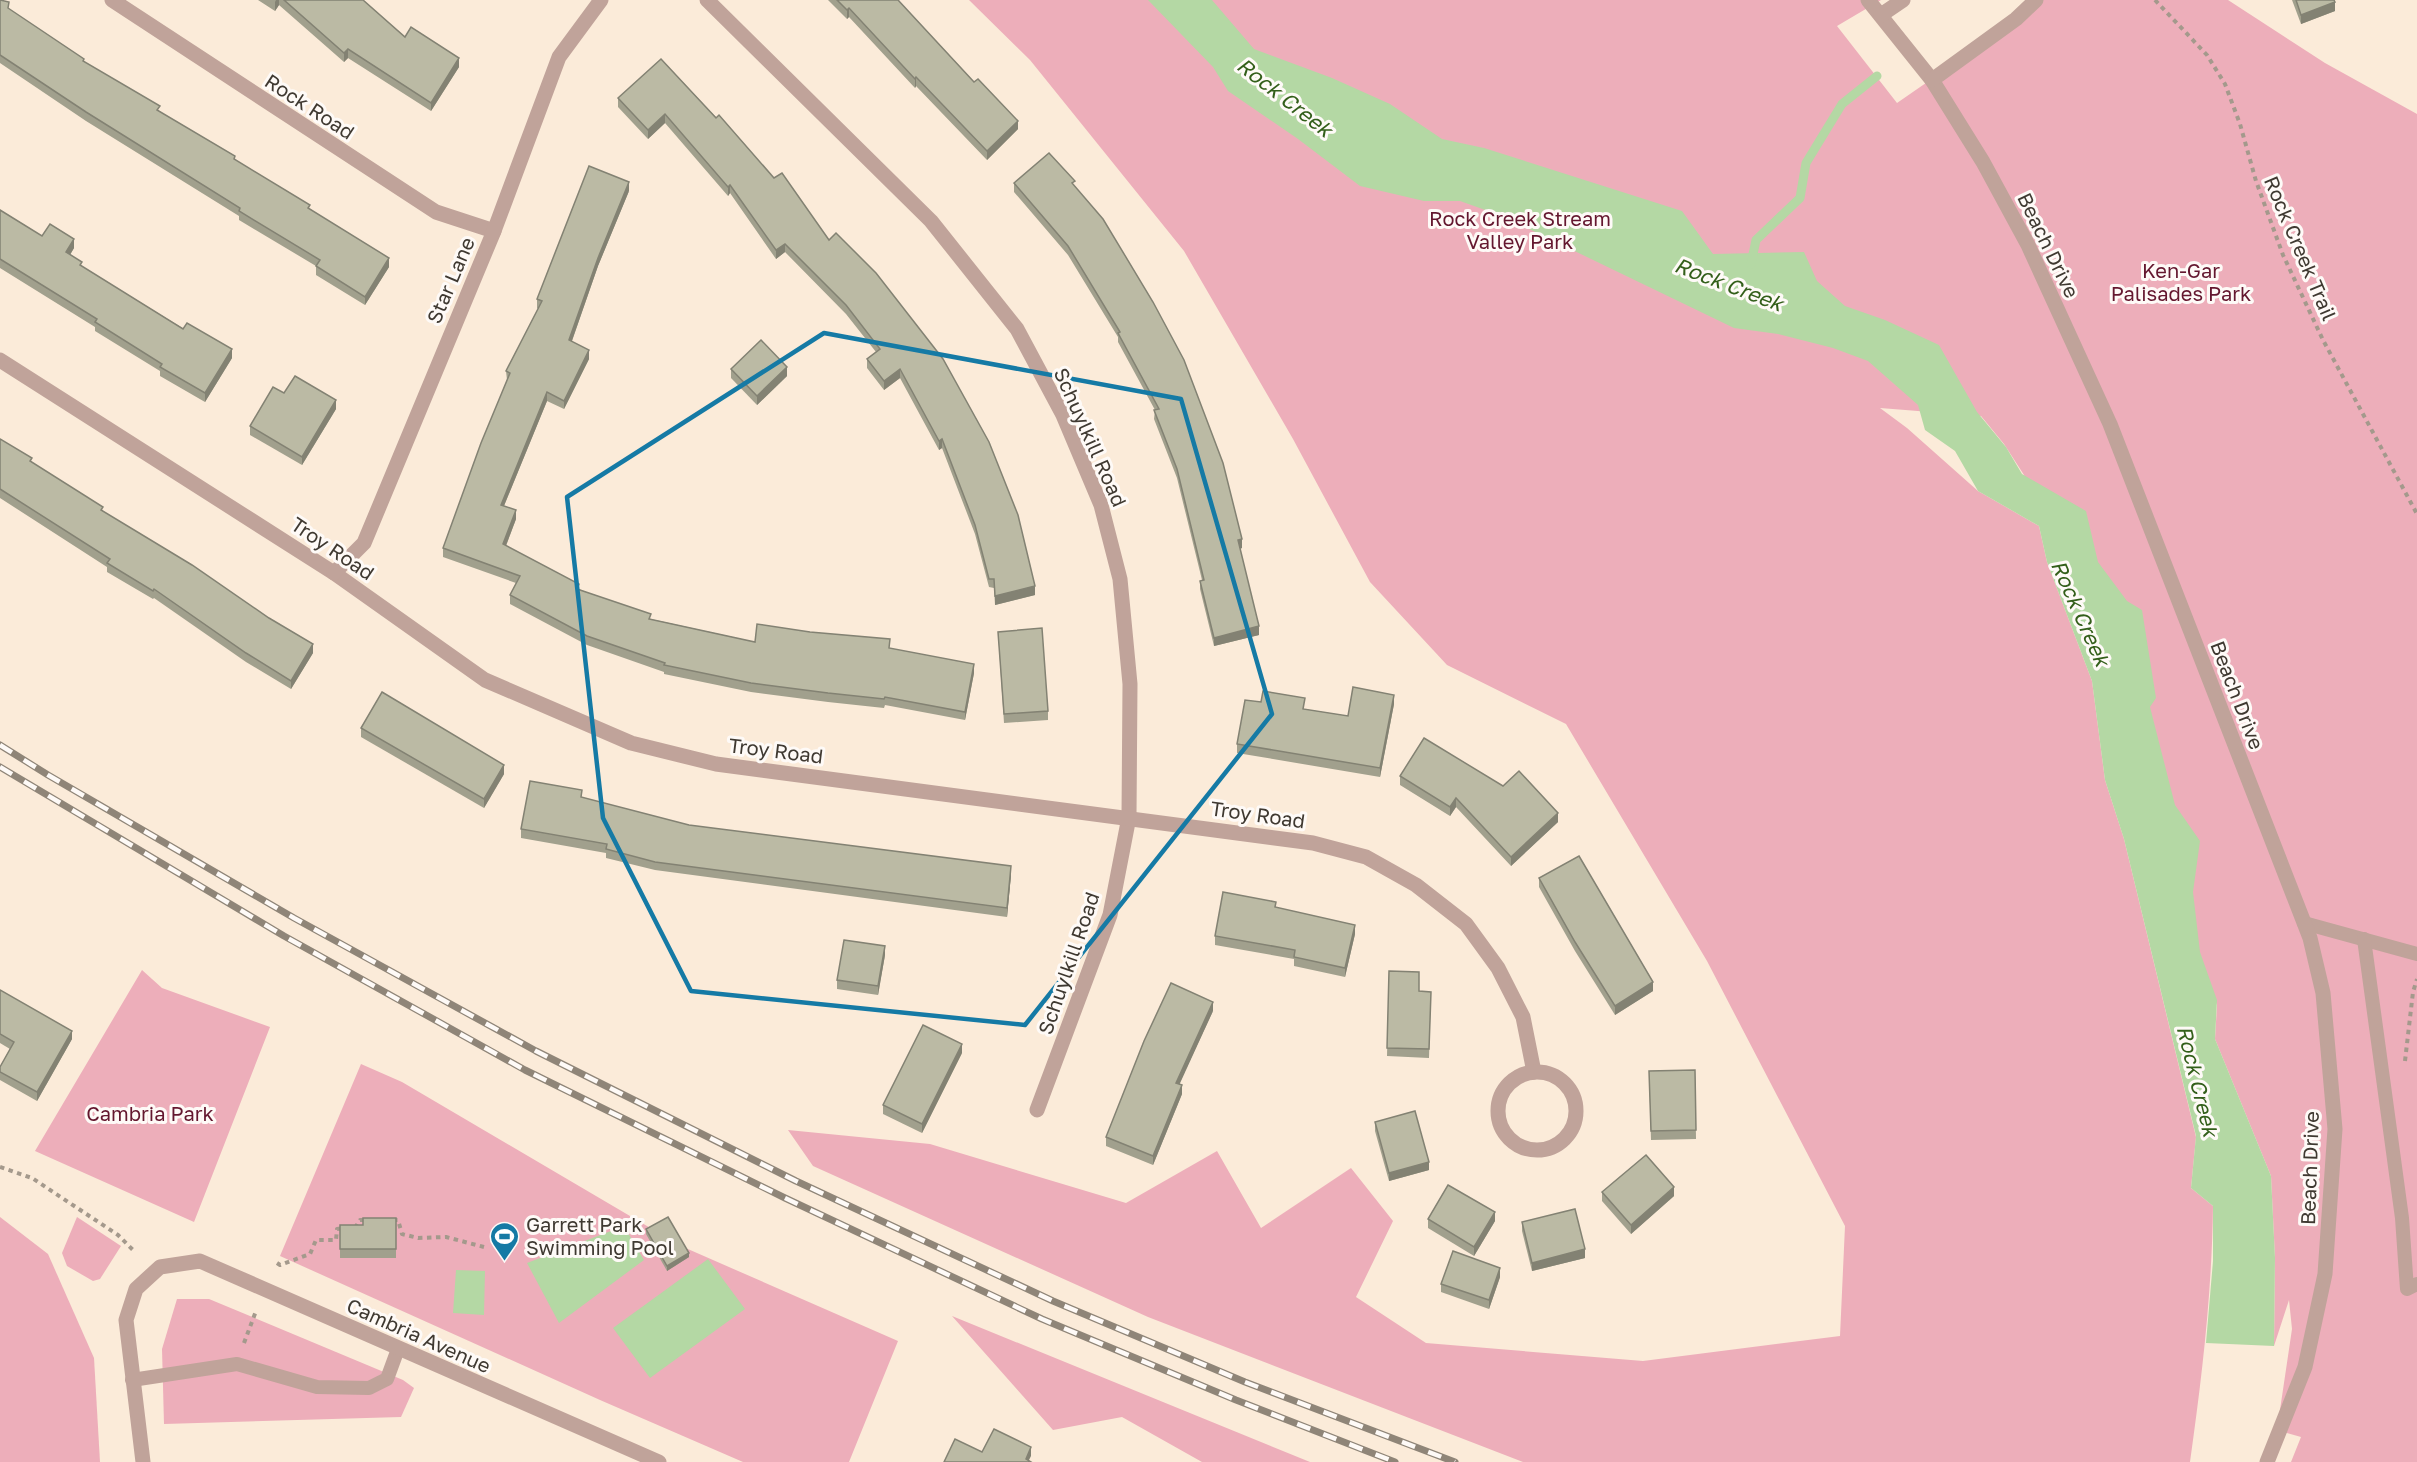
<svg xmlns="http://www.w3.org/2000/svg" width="2417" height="1462" viewBox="0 0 2417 1462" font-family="'Golos Text',sans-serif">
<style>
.green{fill:#edaeba}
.water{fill:#b4d8a4}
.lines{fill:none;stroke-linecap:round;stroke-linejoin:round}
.stream{stroke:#b4d8a4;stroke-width:9}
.path{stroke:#a4998c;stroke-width:4;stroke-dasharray:4.5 4.5;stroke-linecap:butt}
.service{stroke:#c0a39a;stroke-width:14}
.minor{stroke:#c0a39a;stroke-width:15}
.tertiary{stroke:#c0a39a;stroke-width:15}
.rail-casing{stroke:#8f8578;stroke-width:7}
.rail{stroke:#fefaf7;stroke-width:4.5;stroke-dasharray:14;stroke-linecap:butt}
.wall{fill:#a1a08d}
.shaded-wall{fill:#838273}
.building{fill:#bbbaa4;stroke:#838273;stroke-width:1.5}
.marked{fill:none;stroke:#157aa5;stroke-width:4.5;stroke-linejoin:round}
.labels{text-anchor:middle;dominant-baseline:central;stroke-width:6;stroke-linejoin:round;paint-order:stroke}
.street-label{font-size:20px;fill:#3f3931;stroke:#fefaf7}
.park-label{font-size:20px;fill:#64172f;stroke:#fefaf7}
.poi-label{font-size:20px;fill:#3f3931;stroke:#fefaf7;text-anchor:start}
.water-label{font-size:21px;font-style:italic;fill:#335f1a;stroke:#fefaf7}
</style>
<rect width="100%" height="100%" fill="#fbebd9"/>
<g class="green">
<path d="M969,0h912l-44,26 60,77 91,-63 42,-40h198l97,63 92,51v1348h-126l10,-25 -24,-7 15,-101 -3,-29 -15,46 1,-88 -4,-82 -56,-137 2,-34 -193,-530 -20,-31 -23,-28 -101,-8 27,20 71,63 61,35 8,36 45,119 13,99 19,59 72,298 -5,51 22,18c-1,86 -11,171 -23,256h-667l-375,-145 -335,-151 -25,-36 142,14 196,59 91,-52 44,77 90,-60 42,53 -37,76 70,46 217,18 197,-25 5,-110 -138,-265 -141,-237 -119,-59 -77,-83 -77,-143 -109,-188 -154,-191z"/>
<path d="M142,970l20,18 108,39 -76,195 -159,-71z"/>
<path d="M361,1064l41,18 279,164 217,95 -49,121h-106l-143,-62 -320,-144z"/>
<path d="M0,1217l48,37 46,104 6,104h-100z"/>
<path d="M77,1217l44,29 -21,33 -7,2 -26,-15 -5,-13z"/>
<path d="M177,1299h32l194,81 11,8 -13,29 -237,7 -2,-75z"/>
<path d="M952,1316l358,146h-108l-80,-45 -69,13z"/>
</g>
<g class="water">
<path d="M1148,0h64l42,49 78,29 58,26 52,35 42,9 198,63 31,43 91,-2 13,29 28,25 40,14 54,25 38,67 29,35 16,27 64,37 12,51 29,39 15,9 14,88 -6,9 25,98 25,36 -7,51 7,60 17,48 -2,39 56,137 4,82 -1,88 -68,-3 7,-82v-55l-22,-18 5,-52 -72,-297 -19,-59 -13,-99 -45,-119 -8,-36 -61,-35 -23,-40 -30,-21 -7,-25 -50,-44 -35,-13 -55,-14 -44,-6 -232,-112 -42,-15h-36l-64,-15 -62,-47 -70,-48 -15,-24z"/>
<path d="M624,1226l20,34 -85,63 -32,-60z"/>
<path d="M708,1259l37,50 -95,69 -37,-50z"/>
<path d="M456,1270l29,1 -1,44 -31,-2z"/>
</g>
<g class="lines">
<path class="stream" d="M1751,264l5,-24 44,-42 6,-35 36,-59 35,-28"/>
<g class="path">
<path d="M2155,0l52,55 18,29 15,40 16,57 27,74 40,85 94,174"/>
<path d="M2405,1061l8,-69 4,-13"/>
<path d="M0,1167l32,11 86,57 16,16"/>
<path d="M393,1220h5l4,14 16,4 28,-1 38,10"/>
<path d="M355,1228l5,-8h7"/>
<path d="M277,1263l3,2 30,-11 6,-14h20l1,-11 8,-1"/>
<path d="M244,1343l12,-32"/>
</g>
<g class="service">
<path d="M2304,923l113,31"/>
<path d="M2364,939l38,279 5,71 10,-5"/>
<path d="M132,1380l105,-16 80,23 52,1 18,-9 11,-30"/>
</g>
<g class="minor">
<path d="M112,0l324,212 58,19"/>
<path d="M707,0l224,221 86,108 46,86 38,90 19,74 10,105 -1,133 -19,98 -73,195"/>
<path d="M0,360l334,213 151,107 146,63 85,21 597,79 53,14 50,28 50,39 32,44 25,49 11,55"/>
<path d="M334,573l30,-30 130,-312 65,-174 42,-57"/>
<circle cx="1537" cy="1111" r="39"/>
<path d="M143,1462l-17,-142 10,-31 24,-22 40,-6 459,201"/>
</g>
<g class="tertiary">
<path d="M1868,0l64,80 51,82 45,83 82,179 200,514 13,55 12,136 -10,145 -20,93 -38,95"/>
<path d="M1881,15l22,-15"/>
<path d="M1932,80l84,-61 20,-19"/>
</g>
<defs>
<g id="rail">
<path d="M0,745l48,30 246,143 242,133 260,130 257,120 192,81 210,80"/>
<path d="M0,767l284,169 241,134 260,128 257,121 194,81 159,62"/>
</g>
</defs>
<use href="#rail" class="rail-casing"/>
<use href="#rail" class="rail"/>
</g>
<g class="wall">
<path d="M0,0l9,9 75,53 226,147 79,58 -24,38 -49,-30v-9l-77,-46v-4l-153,-95 -86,-58z"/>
<path d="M258,0h105l42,37 54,30 -28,44 -83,-53 -4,4 -65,-57 -4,6z"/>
<path d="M828,0h70l120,129 -31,31 -71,-74 -1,2 -66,-71 -2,2z"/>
<path d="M2292,0h42l1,11 -34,13z"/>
<path d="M661,59l113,119 8,-5 253,422 -40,10 -1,-17 -5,-1 -14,-53 -33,-86 -3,2 -39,-72 -16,12 -17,-22v-9l9,-7 -30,-38 -61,-62 -9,7 -46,-66 -2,3 -63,-73 -17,16 -30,-32v-9z"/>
<path d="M1014,183l61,3 167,362 -2,1 19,86 -45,11 -14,-57v-8l2,-1 -25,-102 -23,-59 1,-9 -37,-68v-5l-50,-82 -54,-63z"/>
<path d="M629,191l-31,75 -26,75 17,18 -25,50 -17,-8 -43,105 12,13 -10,27 73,43 72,30 104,23 135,6 84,25 -9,47 -80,-15 -1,3 -56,-6 -77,-10 -87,-18v-2l-77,-27 -77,-41v-9l6,-12 -73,-26v-9l64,-168 -1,-9 32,-62 -1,-1v-9z"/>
<path d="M0,210l42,26 32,12 -4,7 12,12 150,91 -27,44 -45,-26v-5l-65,-40v-4l-95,-59z"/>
<path d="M731,369l56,7 -30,29 -26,-27z"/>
<path d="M284,393l52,16 -34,56 -52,-30v-9z"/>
<path d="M0,439l32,23 71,50 210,141 -22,36 -45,-27 -92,-64 -1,1 -46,-27v-5l-107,-69z"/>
<path d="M998,632l50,79v9l-44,3z"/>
<path d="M1394,704l-14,73 -143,-24v-9l67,-35 44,7z"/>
<path d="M361,728l143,46 -20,34 -123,-71z"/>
<path d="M1400,776l158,46 -47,44 -55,-59 -6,9 -50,-31z"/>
<path d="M582,798l107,27 322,50 -4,42 -352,-47 -49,-12v-5l-85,-15v-9z"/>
<path d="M1539,878l114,113 -38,24 -40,-64 -36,-64z"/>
<path d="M1276,908l79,26 -10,43 -51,-11v-7l-79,-14v-9z"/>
<path d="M885,955l-7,40 -41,-6v-9z"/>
<path d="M1389,971l30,20 12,1 -2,66 -42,-2z"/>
<path d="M0,990l72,49 -35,62 -37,-21v-13l10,-18 -10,-6z"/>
<path d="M1213,1011l-34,73 3,10 -29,71 -47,-19v-9z"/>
<path d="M962,1053l-40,80 -39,-19v-9z"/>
<path d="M1695,1070l1,69 -45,1 -2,-69z"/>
<path d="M1375,1122l54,48 -40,11 -14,-50z"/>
<path d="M1602,1192l72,4 -43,38 -29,-33z"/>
<path d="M396,1218v40h-56v-33h23z"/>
<path d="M1428,1219l67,2 -21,35 -46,-28z"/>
<path d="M1522,1222l63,36 -53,13 -10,-40z"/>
<path d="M646,1229l43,28 -22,14 -21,-37z"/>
<path d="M1500,1277l-11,32 -48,-17v-8z"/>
</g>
<g class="shaded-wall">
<path d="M276,0h3v5l-4,6v-9z"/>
<path d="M2335,2v9l-34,13v-9z"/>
<path d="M849,8v9l-2,2v-9z"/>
<path d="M348,49v9l-4,4v-9z"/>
<path d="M459,58v9l-28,44v-8z"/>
<path d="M916,77v9l-1,2v-9z"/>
<path d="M665,114v9l-17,16v-9z"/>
<path d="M1018,121v8l-31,31v-9z"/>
<path d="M629,182v9l-31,75 -29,83v-9l29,-82z"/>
<path d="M730,185v8l-2,3v-9z"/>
<path d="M74,239v9l-8,13v-9z"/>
<path d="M785,244v8l-9,7v-9z"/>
<path d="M389,258v9l-24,38v-8z"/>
<path d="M232,349v9l-27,44v-9z"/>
<path d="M589,350v9l-25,50v-8z"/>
<path d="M787,367v9l-30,29v-9z"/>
<path d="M900,369v9l-16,12v-9z"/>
<path d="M547,392v9l-46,112v-8z"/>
<path d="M336,400v9l-34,56v-8z"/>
<path d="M942,439v9l-3,2v-9z"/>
<path d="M516,510v9l-13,34v-9z"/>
<path d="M1242,539v9l-4,1v-9z"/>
<path d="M1035,586v9l-40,10v-9z"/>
<path d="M1259,626v9l-45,11v-8z"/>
<path d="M313,644v9l-22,36v-8z"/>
<path d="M974,664v9l-9,47v-8z"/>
<path d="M1394,695v9l-14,73v-9z"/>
<path d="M504,765v9l-20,34v-9z"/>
<path d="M1456,798v9l-6,9v-9z"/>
<path d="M1558,813v9l-47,44v-9z"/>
<path d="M1011,866v9l-4,42v-9z"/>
<path d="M1355,925v9l-10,43v-9z"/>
<path d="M885,946v9l-7,40v-9z"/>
<path d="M1653,982v9l-38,24v-9z"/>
<path d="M1213,1002v9l-37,81v-9z"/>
<path d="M72,1031v8l-35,62v-9z"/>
<path d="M962,1044v9l-40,80v-9z"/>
<path d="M1182,1085v9l-29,71v-9z"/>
<path d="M1429,1162v8l-40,11v-8z"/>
<path d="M1674,1187v9l-43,38v-9z"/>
<path d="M1495,1212v9l-21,35v-9z"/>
<path d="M1585,1249v9l-53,13v-8z"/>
<path d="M689,1253v4l-22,14v-5z"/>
<path d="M1500,1268v9l-11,32v-9z"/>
<path d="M1031,1447v9l-3,6 -2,-3z"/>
</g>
<g class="building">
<path d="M0,0l9,2 -1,6 76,51 -1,2 77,45 -3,4 78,46 -1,3 76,46 -2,3 81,50 -24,39 -49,-31 4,-6 -81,-49 1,-3 -154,-96 -86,-57z"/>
<path d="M284,0h79l42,37 6,-10 48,31 -28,45 -83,-54 -4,4z"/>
<path d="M837,0h61l76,82 4,-3 40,42 -31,30 -71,-74 -1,2 -66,-71 -2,2z"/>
<path d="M2296,0h38l1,2 -34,13z"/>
<path d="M661,59l55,59 3,-3 55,63 8,-5 47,67 7,-7 40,40 67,86 46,83 29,73 17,71 -40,10 -1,-17h-5l-14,-54 -33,-86 -3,2 -39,-72 -16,12 -17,-22 13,-10 -34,-44 -61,-61 -9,6 -46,-65 -2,2 -63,-73 -17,16 -30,-32z"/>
<path d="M1049,153l26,28 -3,2 31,36 50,83 31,58 39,103 19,76 -4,1 21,86 -45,12 -14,-57 4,-1 -27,-111 -23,-59 5,-1 -41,-76 2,-1 -52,-86 -54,-63z"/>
<path d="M589,166l40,16 -31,76 -29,82 20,10 -25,51 -17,-9 -46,113 15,5 -13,34 76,40 -2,5 74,25 -2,5 106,23 2,-18 53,8 80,7 -1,9 85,16 -9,48 -80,-15 -1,2 -56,-6 -77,-10 -87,-18 1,-2 -78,-27 -77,-41 10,-19 -77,-28 38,-105 29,-70 -4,-2 36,-70 -5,-2z"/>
<path d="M0,210l42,26 8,-12 24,15 -8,13 16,10 -2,3 103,64 4,-6 45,26 -27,44 -45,-26 2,-3 -67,-42 2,-3 -97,-60z"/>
<path d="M761,340l26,27 -30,29 -26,-27z"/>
<path d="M295,376l41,24 -34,57 -52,-31 23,-39 11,6z"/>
<path d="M0,439l32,19 -2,3 73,46 -2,3 91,55 77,53 44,26 -22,37 -45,-28 -92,-64 -1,2 -46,-28 3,-4 -110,-70z"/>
<path d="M1042,628l6,83 -44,3 -6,-82z"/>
<path d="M1353,687l41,8 -14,73 -143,-24 8,-44 16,2 2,-11 42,7 -2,11 45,7z"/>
<path d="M382,692l122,73 -20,34 -123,-71z"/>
<path d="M1424,738l79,48 16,-15 39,42 -47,44 -55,-59 -6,9 -50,-31z"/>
<path d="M530,781l52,9 -1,7 108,28 322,41 -4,42 -352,-46 -49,-13 1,-5 -86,-15z"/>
<path d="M1579,856l74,126 -38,24 -40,-64 -36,-64z"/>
<path d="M1223,892l53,10 -1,5 80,18 -10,43 -51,-11 1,-7 -80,-14z"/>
<path d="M844,940l41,6 -7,40 -41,-6z"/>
<path d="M1389,971l30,1v19l12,1 -2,57 -42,-1z"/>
<path d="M1171,983l42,19 -37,81 6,2 -29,71 -47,-19 38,-96z"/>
<path d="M0,990l72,41 -35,61 -37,-20v-5l14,-25 -14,-8z"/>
<path d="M923,1025l39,19 -40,80 -39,-19z"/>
<path d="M1695,1070l1,60 -45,1 -2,-60z"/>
<path d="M1415,1111l14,51 -40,11 -14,-51z"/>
<path d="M1646,1155l28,32 -43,38 -29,-33z"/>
<path d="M1448,1185l47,27 -21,35 -46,-28z"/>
<path d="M1575,1209l10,40 -53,14 -10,-41z"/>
<path d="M668,1217l21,36 -22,13 -21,-37z"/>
<path d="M363,1218h33v31h-56v-24h23z"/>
<path d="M1453,1251l47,17 -11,32 -48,-16z"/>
<path d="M994,1429l37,18 -5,12 5,3h-87l11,-23 27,13z"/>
</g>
<path class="marked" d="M824,333l357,66 91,315 -247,311 -334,-34 -88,-173 -36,-321z"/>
<defs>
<symbol id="stadium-pin" viewBox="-11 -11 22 30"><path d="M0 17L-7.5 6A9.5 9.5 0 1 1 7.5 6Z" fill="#157aa5" stroke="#fefaf7"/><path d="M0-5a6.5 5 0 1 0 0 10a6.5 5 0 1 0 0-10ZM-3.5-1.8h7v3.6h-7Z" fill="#fff"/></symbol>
</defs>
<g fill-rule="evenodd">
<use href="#stadium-pin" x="488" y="1220" width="33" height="45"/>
</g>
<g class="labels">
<g class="street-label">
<text transform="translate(310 106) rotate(33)">Rock Road</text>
<text transform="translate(2049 245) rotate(64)">Beach Drive</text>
<text transform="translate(2301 248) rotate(67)">Rock Creek Trail</text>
<text transform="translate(450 280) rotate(-67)">Star Lane</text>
<text transform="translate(1091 437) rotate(66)">Schuylkill Road</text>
<text transform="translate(333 548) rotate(34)">Troy Road</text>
<text transform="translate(2238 695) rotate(69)">Beach Drive</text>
<text transform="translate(776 750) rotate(7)">Troy Road</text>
<text transform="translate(1258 814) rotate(8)">Troy Road</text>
<text transform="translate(1068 963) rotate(-71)">Schuylkill Road</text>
<text transform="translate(2309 1168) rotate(-88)">Beach Drive</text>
<text transform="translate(419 1335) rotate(24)">Cambria Avenue</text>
</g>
<g class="park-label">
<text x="1520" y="218">Rock Creek Stream<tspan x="1520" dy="23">Valley Park</tspan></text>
<text x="2181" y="270">Ken-Gar<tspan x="2181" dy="23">Palisades Park</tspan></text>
<text x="150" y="1113">Cambria Park</text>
</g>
<g class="poi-label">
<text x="526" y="1224">Garrett Park<tspan x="526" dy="23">Swimming Pool</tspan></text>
</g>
<g class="water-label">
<text transform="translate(1285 97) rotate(38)">Rock Creek</text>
<text transform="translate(1729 284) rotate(21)">Rock Creek</text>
<text transform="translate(2081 613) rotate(66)">Rock Creek</text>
<text transform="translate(2198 1081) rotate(76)">Rock Creek</text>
</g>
</g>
</svg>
